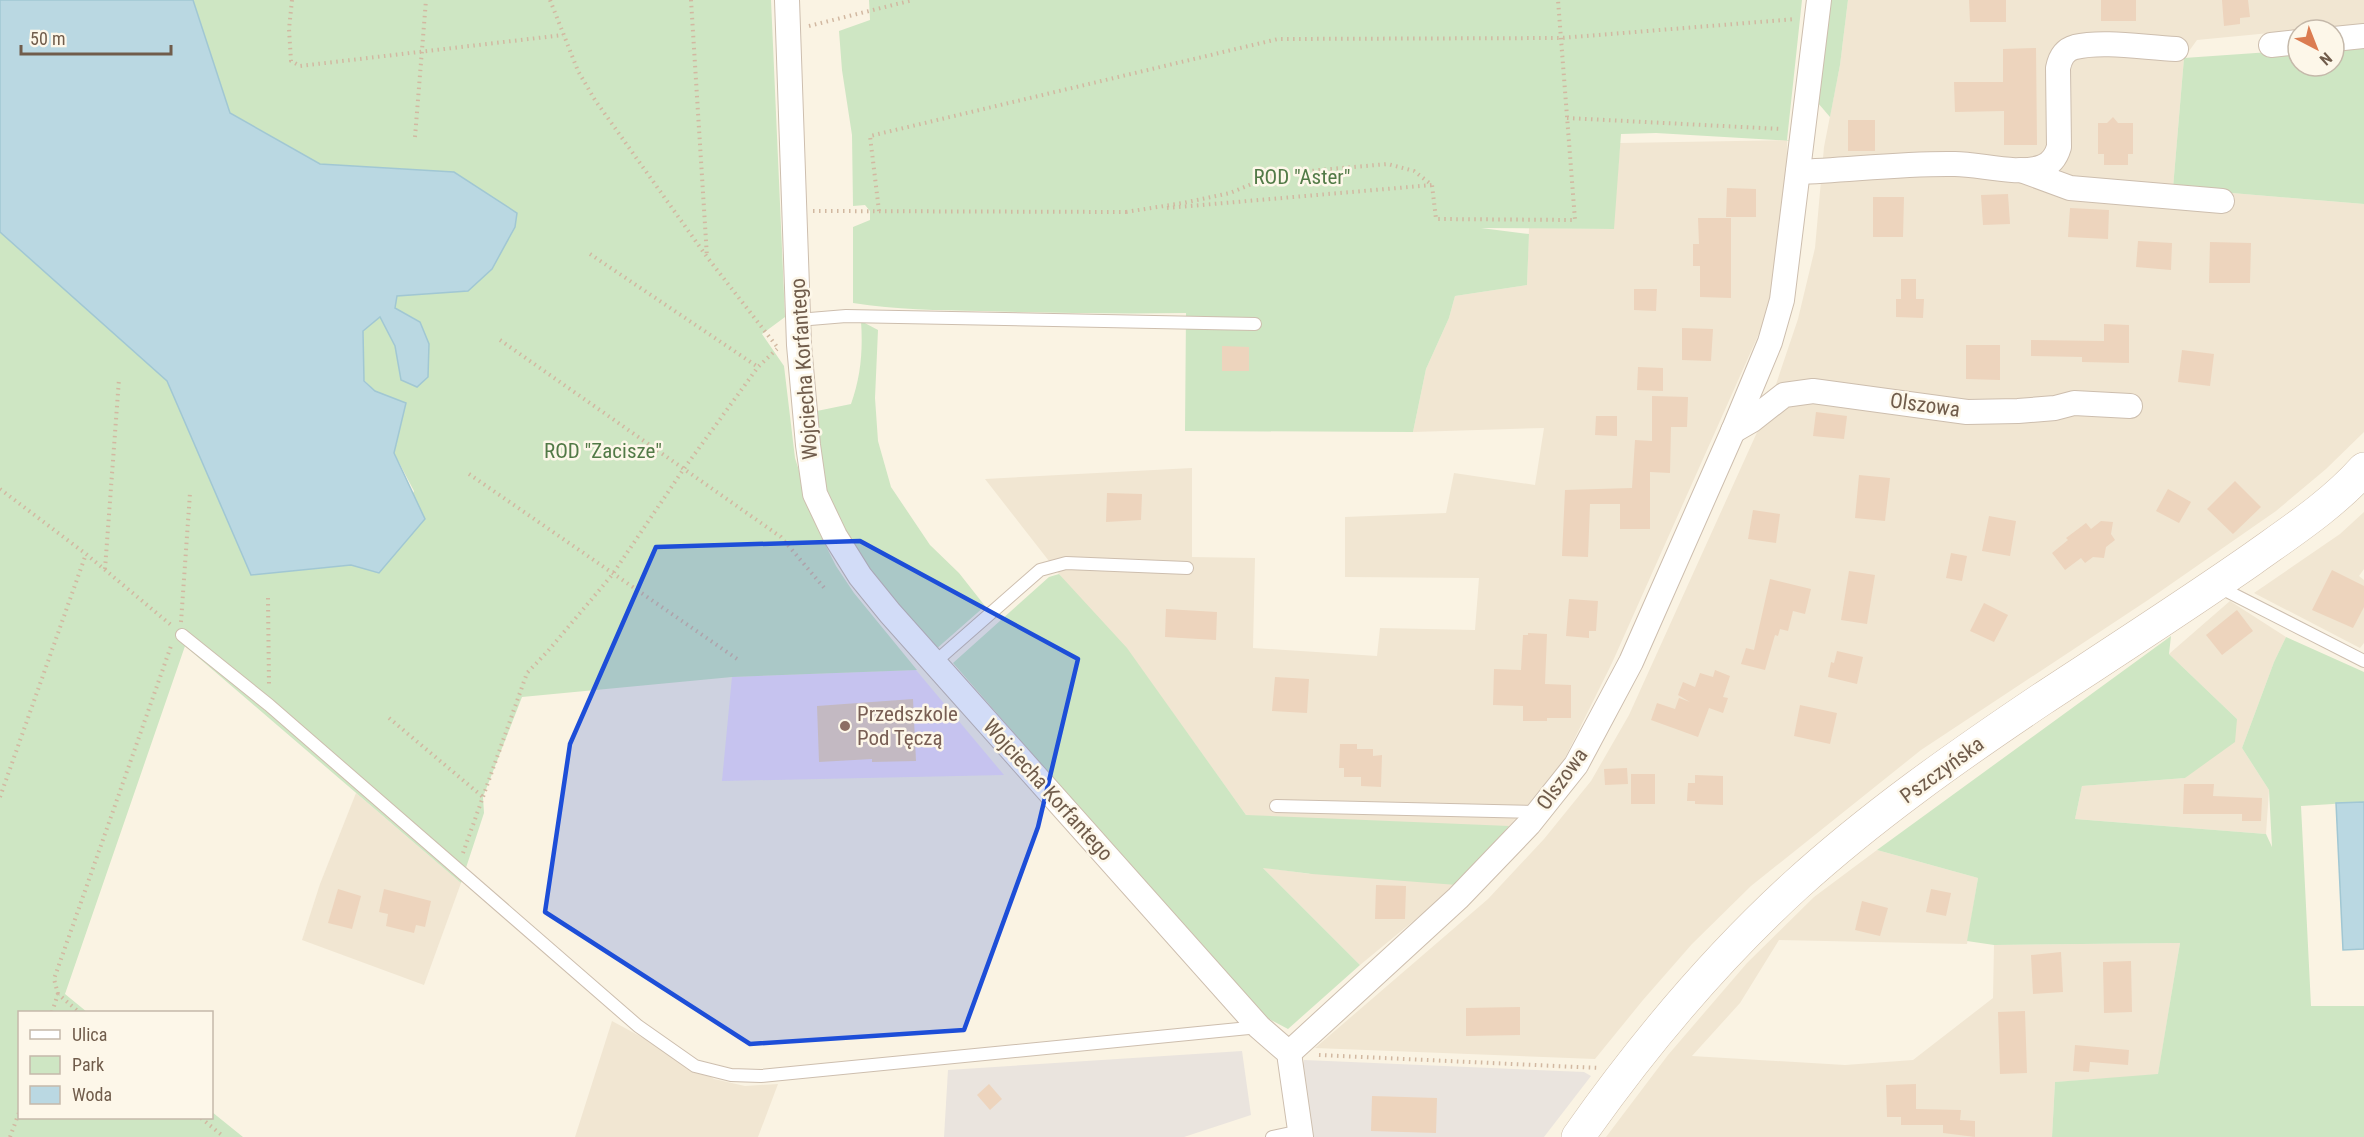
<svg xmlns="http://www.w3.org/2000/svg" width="2364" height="1137" viewBox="0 0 2364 1137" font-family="'Roboto Condensed',sans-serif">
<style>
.residential{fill:#f1e6d2}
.industrial{fill:#eae4de}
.education{fill:#f0e0f6}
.green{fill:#cee6c3}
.water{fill:#bad8e2;stroke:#a1c7d3;stroke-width:1.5}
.building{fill:#edd4bd}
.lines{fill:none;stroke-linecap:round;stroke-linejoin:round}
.service-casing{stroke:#cdbeae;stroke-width:14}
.minor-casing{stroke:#cdbeae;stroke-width:26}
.secondary-casing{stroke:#cfbeab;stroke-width:34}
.path{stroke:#d2b8a1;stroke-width:4;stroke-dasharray:1.5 4.5;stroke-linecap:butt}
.service{stroke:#fff;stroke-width:12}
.minor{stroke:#fff;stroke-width:24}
.secondary{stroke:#fff;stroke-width:33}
.marked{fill:#1d4ed8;fill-opacity:0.2;stroke:#1d4ed8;stroke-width:4.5;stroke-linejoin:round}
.education-dot{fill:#8d6e63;stroke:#fdf7e9;stroke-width:2}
.labels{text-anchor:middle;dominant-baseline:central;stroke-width:5;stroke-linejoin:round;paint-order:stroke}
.park-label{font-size:21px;fill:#527a47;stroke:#fdf7e9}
.street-label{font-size:21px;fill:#705c4b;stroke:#fdf7e9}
.education-label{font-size:21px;fill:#785e54;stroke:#fdf7e9;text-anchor:start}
</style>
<rect width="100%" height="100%" fill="#faf3e3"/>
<g class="residential">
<path d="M1848,0h516v24l-167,16 -13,18 -11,130 191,16v228l-38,37 -50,42 -128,89 -227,150 -170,136 -59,58 -49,56 -48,59 -280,-11 173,-149 56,-60 47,-58 38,-66 139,-307 30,-89 17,-71 9,-101 16,-82z"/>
<path d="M1787,140l-1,94 -17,77 -157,352 -52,105 -103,117 -97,80 -98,-98 48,7 -64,-59 -119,-166 -57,-61 -85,-109 207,-11v89l63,1 -2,90 124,8 3,-28 95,2 4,-52 -134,-1v-60l101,-4 8,-40 81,12 9,-57 -131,4 13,-63 23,-51 6,-22 72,-11 2,-57 84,1 7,-86z"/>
<path d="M2364,512v57l-5,7 5,4v63l-4,5 -106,-55 86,-59z"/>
<path d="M2230,601l56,36 -12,25 -32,86 27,42 -3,44 -191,-15 7,-33 103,-8 52,-59 -68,-65z"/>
<path d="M356,793l105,90 -37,102 -122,-45 18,-56z"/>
<path d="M1877,850l101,28 -11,66 -188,-4 -39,63 -48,53 153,9 68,-5 80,-62 1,-53 186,-2 -22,132 -103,7 -3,55h-446l62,-82 79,-92 67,-66z"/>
<path d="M612,1021l83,45 19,13 31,7 33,-2 -20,53h-183z"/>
</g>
<g class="industrial">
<path d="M1242,1051l9,64 -67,22h-240l4,-67z"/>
<path d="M1304,1060l280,12 7,4 -47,61h-231l-11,-67z"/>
</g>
<path class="education" d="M916,670l88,105 -282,6 10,-104z"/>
<g class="green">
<path d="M193,0h578l14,317 -23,17 22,32 11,92 18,57 12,29 11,22 18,27 63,77 -185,7 -210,20 -39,100 1,16 -23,70 -276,-237 -120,348 22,18h-67v106h192v-6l31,25h-243v-905l167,149 84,194 100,-10 28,8 35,-82 -20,-38 12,-50 -31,-12 -11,-11 -1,-49 17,-14 15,29 6,34 19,-58 -25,-14 2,-13 71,-4 -14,-119 -134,-8 -90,-51z"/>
<path d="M869,0h933l-15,140 6,1 -137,-8 -35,1 -7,95 -133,-1 48,6 -2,51 -72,11 -6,22 -23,51 -13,63 -228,-1 1,-118c-68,1 -137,0 -205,-2 -43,-1 -85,-1 -128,-8v-76l17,-7v-9l-5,-6 -12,1 -1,-71 -10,-65 -3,-39 31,-11z"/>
<path d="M1826,0h22l-8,65 -10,52 -12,-14z"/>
<path d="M2364,45v159l-191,-16 11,-130 114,-8v16h36v-19z"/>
<path d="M861,321l17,9 -3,68 3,43 13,46 39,58 29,28 26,33 -50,44 -66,-78 -44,-72 -13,-88 39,-8c10,-28 12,-54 10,-83z"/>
<path d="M1059,574l68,74 119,167 263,11 -52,59 -145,-11 -49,-6 97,97 -72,64 -30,-16 -305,-350 96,-86z"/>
<path d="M2171,636l-2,18 68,65 -2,23 -50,36 -103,8 -7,33 191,15 6,13 -3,-57 -27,-42 32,-86 12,-25 78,35v130l-63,4 10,200h53v131h-312l3,-55 103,-8 22,-131 -186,2 -27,-4 11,-63 -101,-28z"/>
</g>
<g class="water">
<path d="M0,0h193l37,113 90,51 134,8 63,41 -2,14 -23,42 -24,22 -71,5 -2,12 25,14 9,22 -1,33 -11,10 -16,-7 -6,-34 -15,-29 -17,14 1,50 11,10 31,12 -12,50 31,66 -46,54 -28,-8 -100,10 -84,-194 -167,-149z"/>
<path d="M2364,802v147l-21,1 -7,-147z"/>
</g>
<g class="building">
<path d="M1969,0h37v22h-36z"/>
<rect x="2101" y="0" width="35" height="21"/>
<path d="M2222,0h26l2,17 -10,1v6l-16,2z"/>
<path d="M2036,48l1,97h-33v-34l-49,1 -1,-30h49v-33z"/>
<path d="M2113,117l5,6h15v31h-5v11h-24v-11h-6v-31h9z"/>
<rect x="1848" y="120" width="27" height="31"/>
<path d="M1727,188l29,1v28h-30z"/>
<path d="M2008,194l2,30 -27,1 -2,-30z"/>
<path d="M1873,197h31l-1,40h-30z"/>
<path d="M2070,208l39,2 -1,29 -40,-2z"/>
<path d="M1698,218h33v80l-31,-1v-31h-7v-22h6z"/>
<path d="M2138,241l34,2 -1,27 -35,-3z"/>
<path d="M2210,242l41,1 -1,40h-41z"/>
<path d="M1901,279h15v20h8l-1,19 -27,-1v-18h5z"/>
<path d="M1634,289h23l-1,22 -22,-1z"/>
<path d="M2104,324l25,1v38l-47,-1v-5l-51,-1v-16l73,1z"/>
<path d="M1682,328l31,1 -2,32 -29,-1z"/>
<path d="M1966,345h34v35l-34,-1z"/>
<path d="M1222,346l27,1v24h-27z"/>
<path d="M2182,350l32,4 -4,32 -32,-4z"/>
<path d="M1638,367l25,1v23l-26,-1z"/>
<path d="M1652,396l36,1 -1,30h-16l-1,46 -20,-1v57h-30v-25h-30l-2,53 -26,-1 3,-66 67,-2 3,-48 17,1z"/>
<path d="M1816,412l31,4 -3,23 -31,-3z"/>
<path d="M1596,416h21v20l-22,-1z"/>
<path d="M1859,475l31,3 -5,43 -30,-3z"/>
<path d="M2235,481l26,26 -28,27 -26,-25z"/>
<path d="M2168,489l23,13 -12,21 -23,-12z"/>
<path d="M1107,493l35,1 -1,26 -35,2z"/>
<path d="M1753,510l27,4 -4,29 -28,-4z"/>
<path d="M1989,516l27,5 -6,35 -28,-5z"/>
<path d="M2101,521l12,1 -2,12 4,6 -9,7 -2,11 -11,-1 -8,6 -4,-5 -16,12 -13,-17 16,-13 -2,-2 20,-15 5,6z"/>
<path d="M1951,553l16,3 -5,25 -16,-3z"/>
<path d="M2332,570l32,16v21l-11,21 -41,-18z"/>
<path d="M1849,571l26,4 -8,49 -26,-4z"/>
<path d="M1770,579l41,10 -6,25 -12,-3 -5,20 -8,-2 -2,7 -3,-1 -10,35 -24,-6 5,-16 8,2z"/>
<path d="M1569,599l29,2 -2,30h-7v7l-23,-2z"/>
<path d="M1984,603l24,12 -14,27 -24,-11z"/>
<path d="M1166,609l51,3 -1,28 -51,-3z"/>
<path d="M2237,610l16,21 -31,24 -16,-20z"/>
<path d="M1528,633l19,1 -2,50 26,1v33h-24v3h-24v-15l-30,-1 1,-36 27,1 2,-35h5z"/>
<path d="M1837,651l26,6 -6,27 -29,-7 3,-15 3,1z"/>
<path d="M1715,670l15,6 -7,21 5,1 -5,15 -14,-5 -11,29 -47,-17 6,-17 18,6 4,-11 11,4 -12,-7 5,-13 12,5 5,-14 13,4z"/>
<path d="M1275,677l34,2 -2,34 -35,-2z"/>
<path d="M913,699l3,62 -44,1v-3l-53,3 -2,-56z"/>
<path d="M1800,705l37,8 -7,31 -36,-8z"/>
<path d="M1340,744h17v5h16v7l9,-1 -1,32 -20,-1v-9h-17v-9h-5z"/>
<path d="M1627,768l1,16 -23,1 -1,-16z"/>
<rect x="1631" y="774" width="24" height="30"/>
<path d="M1695,775l28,1v29l-28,-1v-3h-8l1,-18h7z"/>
<path d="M2184,784h30l-1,12 49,2 -1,23h-19v-7h-59z"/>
<path d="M1376,885l30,1 -1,33h-30z"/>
<path d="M338,889l23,7 -9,33 -24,-6z"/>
<path d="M384,889l47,12 -6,26 -9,-2 -2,8 -28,-7 2,-12 -9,-2z"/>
<path d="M1931,889l20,4 -5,23 -20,-4z"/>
<path d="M1862,901l26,7 -8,28 -25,-6z"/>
<path d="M2061,952l2,40 -30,2 -2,-39z"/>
<path d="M2131,961l1,51 -28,1 -1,-51z"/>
<path d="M1520,1007v28l-54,1v-28z"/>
<path d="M2025,1011l2,62 -27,1 -2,-62z"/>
<path d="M2075,1045l54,5 -1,15 -38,-3 -1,10 -16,-1z"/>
<path d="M989,1084l13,15 -12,11 -13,-15z"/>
<path d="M1916,1084v25l45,1 -1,10 15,1v16l-32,-4v-8h-42v-8h-14l-1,-32z"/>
<path d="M1372,1096l65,2 -1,35 -65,-2z"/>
</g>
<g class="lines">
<defs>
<g id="service">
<path d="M798,320l48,-4 409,8"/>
<path d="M2219,587l145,74"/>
<path d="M182,635l87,70 369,321 57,40 36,9 30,1 498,-49"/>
<path d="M934,663l106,-93 26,-7 121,5"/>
<path d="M1276,806l263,6"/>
<path d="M1272,1137l28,-6"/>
</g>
<g id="minor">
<path d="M787,0l12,345 9,100 7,49 20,42 25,40 30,37 369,414 30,26 12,84"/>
<path d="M2334,39l30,-3"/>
<path d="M2271,45l27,-3"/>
<path d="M2021,170l49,18 152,13"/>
<path d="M1798,172c52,-2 105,-9 157,-8 25,0 63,12 87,3 9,-3 14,-10 17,-20l-1,-79c2,-10 6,-18 17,-21 29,-7 71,1 101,2"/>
<path d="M1733,431l19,-11 32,-25 29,-4 154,21 51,-1 37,-3 19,-5 56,3"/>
<path d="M1289,1053l169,-155 71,-74 47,-59 55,-103 102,-231 37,-89 12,-42 37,-300"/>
</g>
<path id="secondary" d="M1578,1137c64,-91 136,-177 218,-252 76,-69 161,-129 246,-186 70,-46 140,-91 209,-139 39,-28 81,-55 113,-91"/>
</defs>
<use href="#service" class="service-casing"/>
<use href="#minor" class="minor-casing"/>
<use href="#secondary" class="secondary-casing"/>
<g class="path">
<path d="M292,0l-3,29 2,32 9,5 263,-31"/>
<path d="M550,0l28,71 17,29 112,157 71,91"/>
<path d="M691,0l16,257"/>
<path d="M809,26l104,-26"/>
<path d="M1567,118l214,11"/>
<path d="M415,137l11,-137"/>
<path d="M1167,208l265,-23"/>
<path d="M813,211l314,1"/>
<path d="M879,211l-9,-75 408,-97 283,-1 235,-19"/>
<path d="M1126,212l57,-9 47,-10 41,-17 48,-6 69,-6 26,7 18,14 4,34 139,1 -17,-220"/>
<path d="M590,254l168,113"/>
<path d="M500,340l281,197 45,53"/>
<path d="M469,474l271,187"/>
<path d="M0,489l86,65 85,71"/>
<path d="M105,569l14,-190"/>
<path d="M268,598l1,88"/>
<path d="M181,622l9,-129"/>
<path d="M389,718l94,79"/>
<path d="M0,797l86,-243"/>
<path d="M463,853l64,-180 21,-22 64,-76 71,-105 75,-103 19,-18"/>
<path d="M58,994l-4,-15 117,-333"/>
<path d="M52,1012l6,-18 21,18"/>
<path d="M1319,1055l280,13"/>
<path d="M201,1118l23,19"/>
<path d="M10,1137l10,-27"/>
</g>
<use href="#service" class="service"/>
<use href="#minor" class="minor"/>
<use href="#secondary" class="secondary"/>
</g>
<path class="marked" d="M860,541l218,118 -40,168 -74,203 -214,14 -205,-132 25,-168 86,-197z"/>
<circle class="education-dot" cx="845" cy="726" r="6"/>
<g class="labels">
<g class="park-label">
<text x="1302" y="177">ROD "Aster"</text>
<text x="603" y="451">ROD "Zacisze"</text>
</g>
<g class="street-label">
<text transform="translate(804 369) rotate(-94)">Wojciecha Korfantego</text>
<text transform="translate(1925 405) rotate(8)">Olszowa</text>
<text transform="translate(1942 770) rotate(-36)">Pszczyńska</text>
<text transform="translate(1562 779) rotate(-54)">Olszowa</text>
<text transform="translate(1048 790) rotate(48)">Wojciecha Korfantego</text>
</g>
<g class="education-label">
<text x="857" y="714">Przedszkole<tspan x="857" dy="24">Pod Tęczą</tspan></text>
</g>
</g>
<rect x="18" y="1011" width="195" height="108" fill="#fdf7e9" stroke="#c5b9aa" stroke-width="1.5"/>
<rect x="30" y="1030" width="30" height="9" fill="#ffffff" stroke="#c5b9aa" stroke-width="1.5"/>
<text x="72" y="1041" font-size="18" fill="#705c4b">Ulica</text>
<rect x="30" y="1056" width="30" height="18" fill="#cee6c3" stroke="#c5b9aa" stroke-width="1.5"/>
<text x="72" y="1071" font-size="18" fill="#705c4b">Park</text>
<rect x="30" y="1086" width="30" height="18" fill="#bad8e2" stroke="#c5b9aa" stroke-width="1.5"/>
<text x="72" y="1101" font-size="18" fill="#705c4b">Woda</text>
<g transform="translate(2316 48) rotate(138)"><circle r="28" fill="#fdf7e9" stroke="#c5b9aa" stroke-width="1.5"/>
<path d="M0-4.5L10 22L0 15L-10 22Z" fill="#db7c51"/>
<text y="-9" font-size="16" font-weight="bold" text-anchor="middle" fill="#705c4b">N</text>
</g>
<path d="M21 45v9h150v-9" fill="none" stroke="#705c4b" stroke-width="3"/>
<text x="30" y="45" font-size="18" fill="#705c4b" stroke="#fdf7e9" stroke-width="4.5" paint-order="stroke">50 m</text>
</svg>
